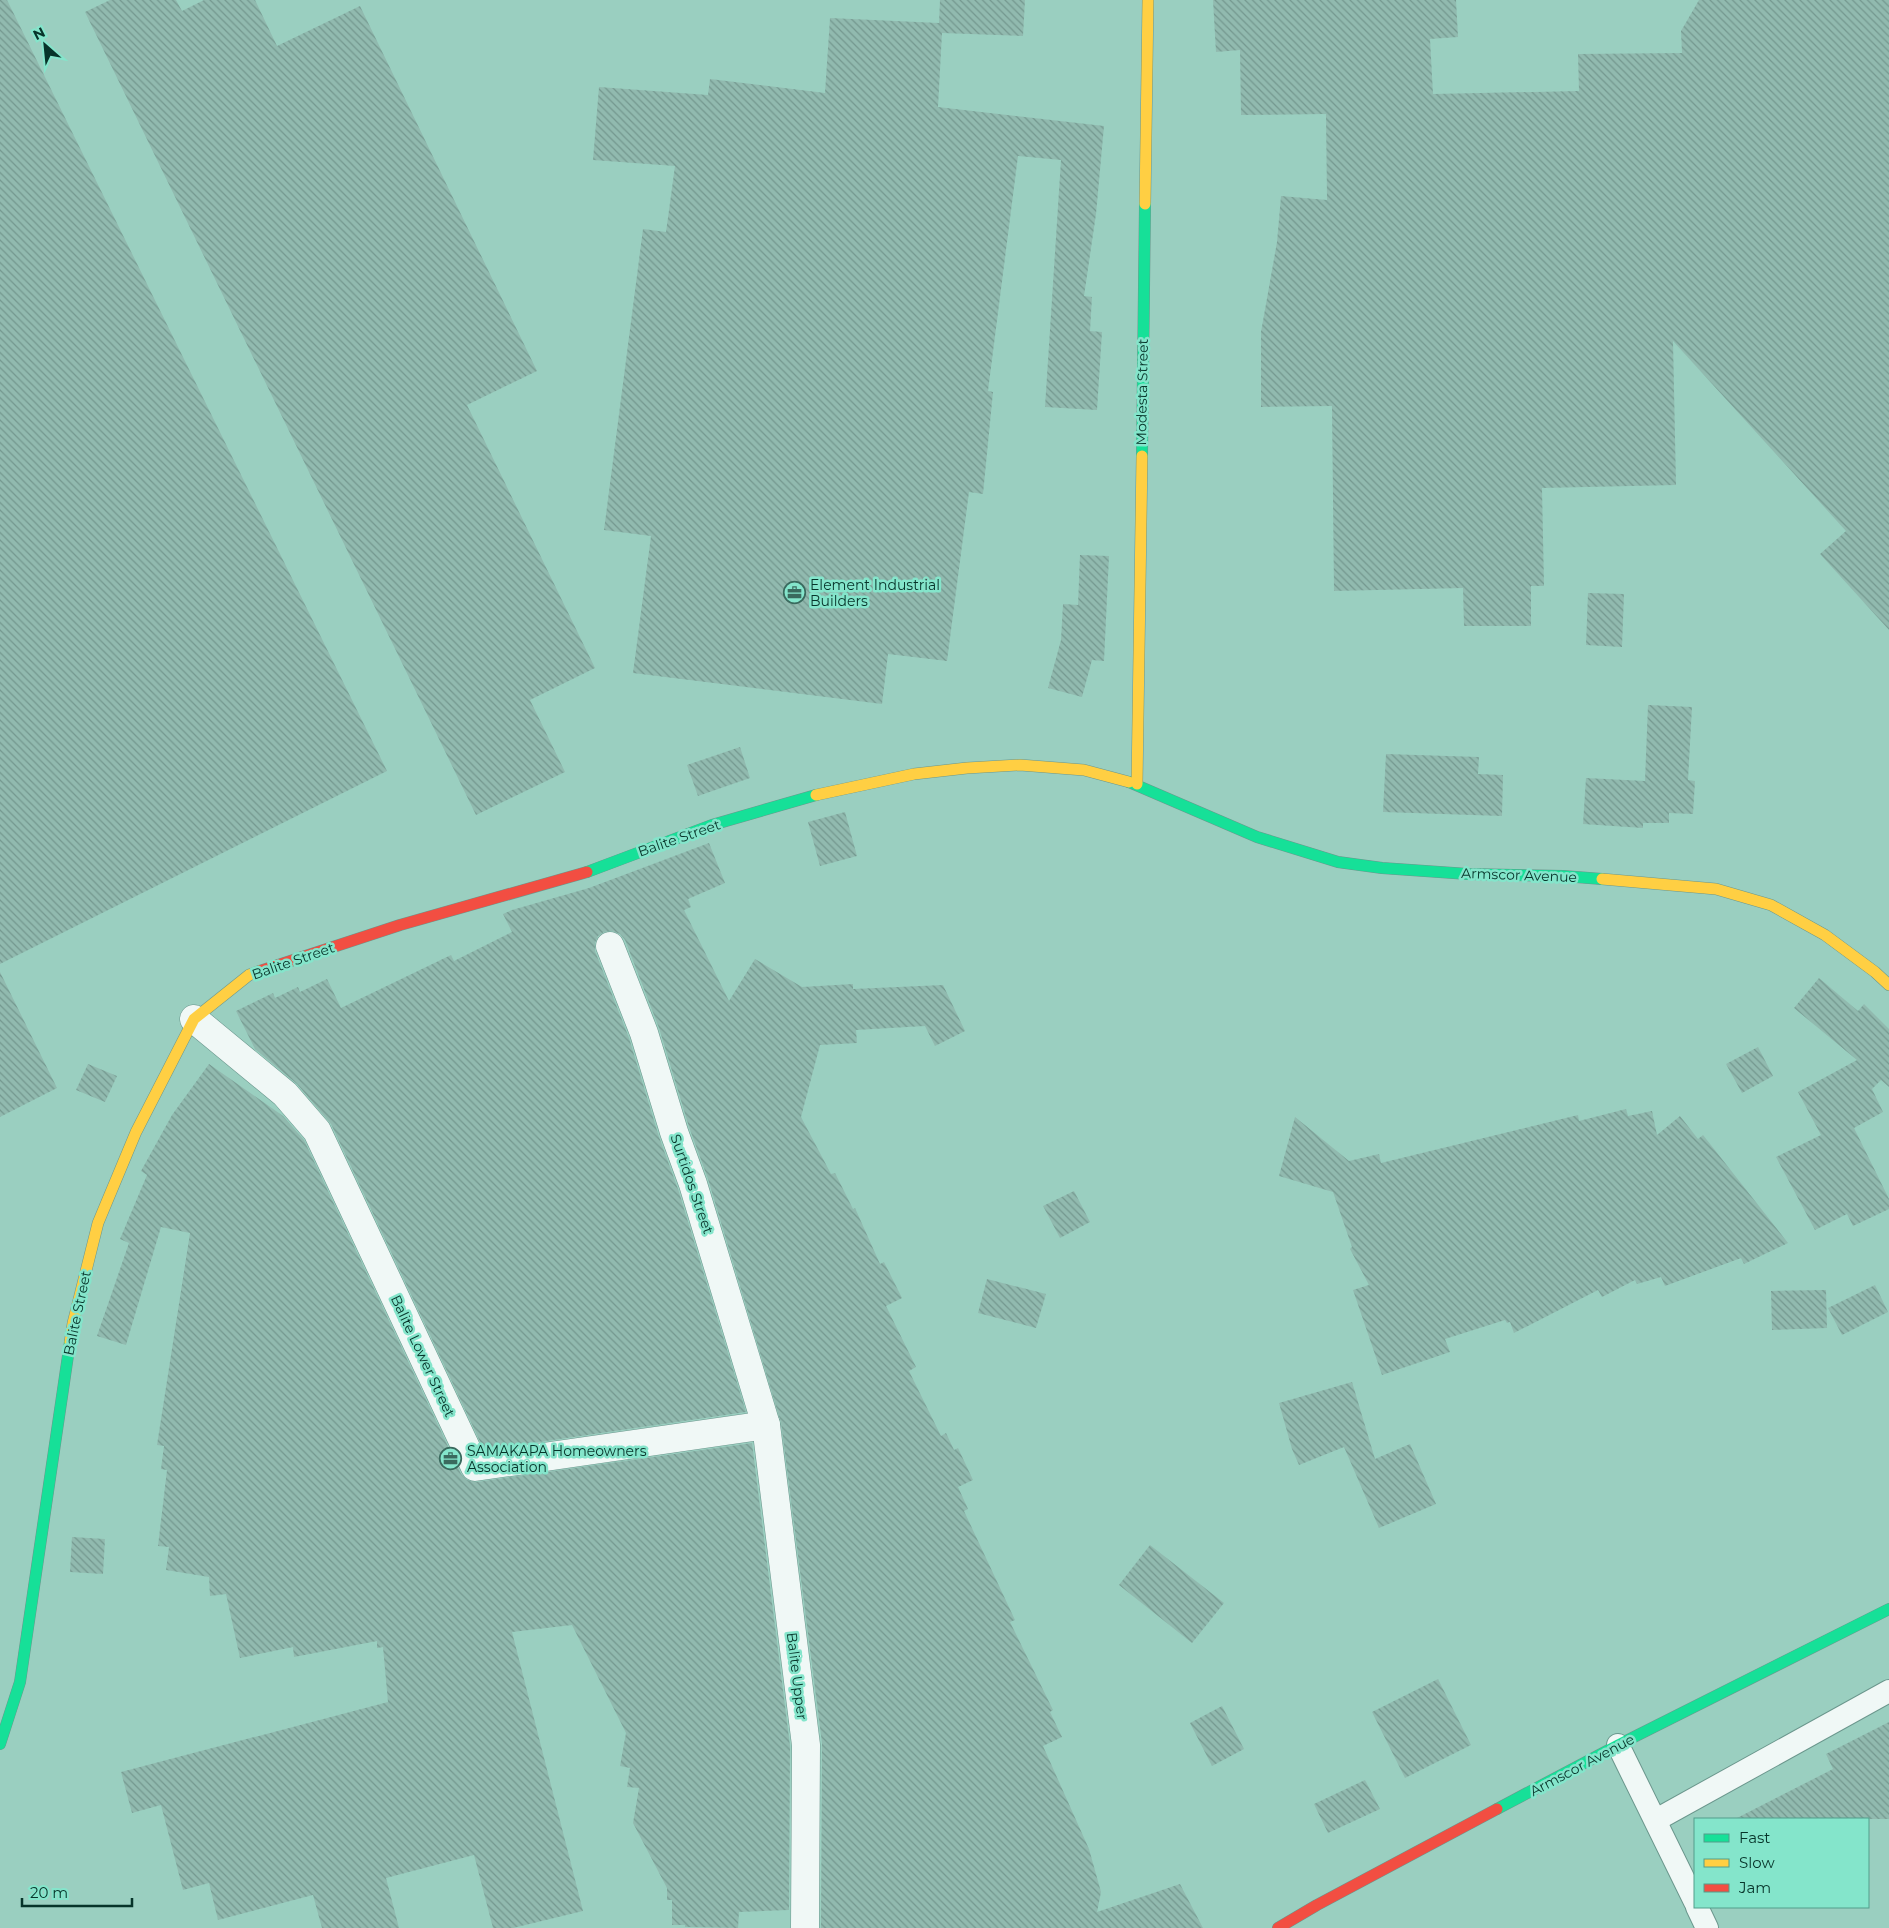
<svg xmlns="http://www.w3.org/2000/svg" width="1889" height="1928" viewBox="0 0 1889 1928" font-family="Montserrat,sans-serif">
<style>
.building{fill:url(#building-back-hatch)}
.lines{fill:none;stroke-linecap:round;stroke-linejoin:round}
.lane-casing{stroke:#6b978d;stroke-width:24}
.street-casing{stroke:#6b978d;stroke-width:29}
.fast-casing{stroke:#6b978d;stroke-width:12}
.slow-casing{stroke:#6b978d;stroke-width:12}
.jam-casing{stroke:#6b978d;stroke-width:12}
.lane{stroke:#f0f8f6;stroke-width:22}
.street{stroke:#f0f8f6;stroke-width:28}
.fast{stroke:#16e098;stroke-width:11}
.slow{stroke:#ffcf43;stroke-width:11}
.jam{stroke:#f24e42;stroke-width:11}
.labels{text-anchor:middle;dominant-baseline:central;stroke-width:5;stroke-linejoin:round;paint-order:stroke}
.street-label{font-size:14px;fill:#07342a;stroke:#84e5cb}
.poi-label{font-size:14px;fill:#07342a;stroke:#84e5cb;text-anchor:start}
</style>
<defs>
<pattern id="building-back-hatch" width="6" height="6" patternUnits="userSpaceOnUse" patternTransform="scale(1.25)"><rect width="6" height="6" fill="#91baaf"/><path d="M-1 5l2 2M0 0l6 6M5-1l2 2" fill="none" stroke="#74988f"/></pattern>
</defs>
<rect width="100%" height="100%" fill="#9acfc0"/>
<g class="building">
<path d="M0,0h7l380,771 -387,193z"/>
<path d="M110,0h66l6,11 22,-11h51l22,46 83,-40 177,365 -70,34 128,263 -65,32 35,72 -89,43 -391,-803z"/>
<path d="M940,0h85l-2,36 -81,-3 -4,74 166,19 -8,88 -12,82 8,1 -2,34 12,1 -5,78 -52,-3 16,-247 -43,-4 -30,235 5,1 -10,102 -14,-2 -22,169 -59,-7 -6,50 -249,-31 18,-137 -47,-6 39,-301 23,3 9,-66 -82,-6 6,-73 109,8 2,-16 115,14 5,-75 109,5z"/>
<path d="M1213,0h243l2,37 -28,2 3,55 146,-3 -1,-37 104,-1 -1,-22 18,-31h190v630l-69,-76 26,-23 -173,-190 3,144 -134,3 2,98h-13v40h-67l-1,-38 -129,3 -2,-185 -71,1v-75l16,-90 4,-46 46,4 -1,-86 -85,1 -1,-65 -24,2z"/>
<path d="M1080,555l29,1 -5,105 -12,-1 -10,37 -34,-9 13,-48 2,-36 15,1z"/>
<path d="M1588,593l36,1 -2,53 -36,-2z"/>
<path d="M1648,705l44,2 -4,73 7,1 -2,33 -24,-1v10h-26v5l-60,-4 3,-46 59,3z"/>
<path d="M740,747l10,31 -52,18 -11,-31z"/>
<path d="M1386,754l93,3 -1,17 25,1 -1,41 -119,-4z"/>
<path d="M845,812l12,44 -37,10 -12,-44z"/>
<path d="M709,843l16,40 -37,16 3,8 -7,3 45,91 26,-42 47,28 51,-3v5l90,-4 22,46 -30,15 -10,-20 -69,4 1,13 -37,2 -19,72 30,57 4,-1 18,36 2,-1 25,56 4,-2 18,36 -16,8 30,61 -7,4 32,65 5,-3 8,17 4,-2 15,32 -15,7 10,22 -4,2 51,109 -5,2 43,88 -3,2 12,25 -19,9 46,103 12,43 -4,20 83,-28 23,44h-382l1,-185 -41,-320 -73,-244 -19,-52 -30,-99 -34,-88 -5,-6 -8,-3 -8,1 -6,4 -3,7v8l34,87 30,99 19,52 68,223 -262,38 -153,-326 -34,-40 -42,-35 -19,-38 37,-18 2,5 23,-11 2,5 27,-13 14,29 110,-53 3,6 58,-29 -9,-18 9,-4 77,-22z"/>
<path d="M0,972l57,116 -57,29z"/>
<path d="M1819,978l39,33 6,-7 25,25v58l-8,-7 -9,9 11,23 -29,16 35,71v10l-36,17 -6,-12 -32,16 -39,-73 45,-22 -23,-43 59,-32 -63,-52z"/>
<path d="M1758,1047l15,29 -31,17 -16,-29z"/>
<path d="M88,1064l29,12 -12,26 -29,-12z"/>
<path d="M209,1064l74,52 21,24 157,334 6,6 10,2 275,-39 38,303 -1,164 -50,2 -1,16 -53,-1v-2h-13v-25h-5v-12l-34,-65 6,-35 -12,-1 3,-19 -10,-2 6,-33 -54,-108 -60,7 71,279 -70,17h-20l-19,-73 -88,23 13,50h-77l-9,-33 -95,25 -9,-37 -26,7 -22,-85 -29,8 -11,-41 267,-70 -5,-55 -6,1v-7l-83,16 -1,-10 -53,11 -14,-64 -16,2 -1,-19 -43,-7 3,-23 -11,-1 9,-76 -6,-1 3,-23 -7,-1 33,-212 -29,-6 -35,118 -29,-9 32,-93 -9,-4 27,-64 -6,-4 31,-56z"/>
<path d="M1626,1109l2,7 24,-5 5,24 23,-19 18,23 5,-4 85,108 -44,21 -3,-6 -76,28 -4,-9 -24,7 -2,-4 -33,17 -4,-7 -84,43 -4,-11 -3,1 -2,-3 -60,19 5,13 -68,23 -29,-85 16,-5 -19,-36 2,-2 -19,-55 -54,-16 16,-59 54,44 30,-7 2,9 197,-48 1,6z"/>
<path d="M1074,1191l16,31 -30,16 -17,-32z"/>
<path d="M987,1279l59,15 -10,34 -58,-15z"/>
<path d="M1875,1285l13,27 -46,23 -14,-27z"/>
<path d="M1826,1290l1,38 -55,2 -1,-39z"/>
<path d="M1352,1382l23,77 35,-15 26,60 -57,24 -35,-81 -45,18 -7,-16 -13,-46z"/>
<path d="M72,1537l33,2 -2,35 -33,-2z"/>
<path d="M1150,1545l74,58 -32,40 -73,-58z"/>
<path d="M1438,1679l33,66 -66,33 -33,-66z"/>
<path d="M1222,1706l22,43 -32,17 -22,-43z"/>
<path d="M1889,1722v97h-154l98,-50 -7,-15z"/>
<path d="M1365,1780l15,29 -52,24 -14,-29z"/>
</g>
<g class="lines">
<defs>
<g id="lane">
<path d="M1618,1745l77,157"/>
<path d="M1656,1820l233,-129"/>
<path d="M1697,1907l10,21"/>
</g>
<g id="street">
<path d="M610,946l34,87 30,99 19,52 73,241 40,320 -1,183"/>
<path d="M194,1019l91,75 32,37 158,336 291,-42"/>
</g>
<g id="fast">
<path d="M1142,456l3,-252"/>
<path d="M1129,782l128,55 81,25 44,6 86,6 95,2 39,3"/>
<path d="M587,872l125,-47 104,-30"/>
<path d="M0,1744l20,-62 50,-340"/>
<path d="M1497,1809l121,-64 271,-136"/>
</g>
<g id="slow">
<path d="M1145,204l3,-204"/>
<path d="M1137,784l5,-328"/>
<path d="M816,795l98,-21 53,-6 53,-3 64,5 45,12"/>
<path d="M1602,879l114,10 55,16 54,30 50,37 14,13"/>
<path d="M70,1342l3,-19 25,-100 38,-91 58,-113 55,-44 11,-4"/>
</g>
<g id="jam">
<path d="M260,971l140,-46 187,-53"/>
<path d="M1278,1928l39,-23 180,-96"/>
</g>
</defs>
<use href="#lane" class="lane-casing"/>
<use href="#street" class="street-casing"/>
<use href="#fast" class="fast-casing"/>
<use href="#slow" class="slow-casing"/>
<use href="#jam" class="jam-casing"/>
<use href="#lane" class="lane"/>
<use href="#street" class="street"/>
<use href="#fast" class="fast"/>
<use href="#slow" class="slow"/>
<use href="#jam" class="jam"/>
</g>
<defs>
<symbol id="office-ring" viewBox="-11 -11 22 22"><circle r="9.5" fill="#84e5cb" stroke="#3a6a5e" stroke-width="1.5"/><path d="M-6-3h4V-5.5h4V-3h4V5H-6ZM-1-4.5V-3h2v-1.5ZM-6 0V1H6V0Z" fill="#3a6a5e"/></symbol>
</defs>
<g fill-rule="evenodd">
<use href="#office-ring" x="782" y="580" width="25" height="25"/>
<use href="#office-ring" x="438" y="1446" width="25" height="25"/>
</g>
<g class="labels">
<g class="street-label">
<text transform="translate(1142 392) rotate(-89)">Modesta Street</text>
<text transform="translate(679 838) rotate(-19)">Balite Street</text>
<text transform="translate(1519 875) rotate(2)">Armscor Avenue</text>
<text transform="translate(293 961) rotate(-19)">Balite Street</text>
<text transform="translate(692 1184) rotate(71)">Surtidos Street</text>
<text transform="translate(77 1313) rotate(-78)">Balite Street</text>
<text transform="translate(423 1356) rotate(65)">Balite Lower Street</text>
<text transform="translate(797 1676) rotate(83)">Balite Upper</text>
<text transform="translate(1582 1765) rotate(-28)">Armscor Avenue</text>
</g>
<g class="poi-label">
<text x="810" y="585">Element Industrial<tspan x="810" dy="16">Builders</tspan></text>
<text x="467" y="1451">SAMAKAPA Homeowners<tspan x="467" dy="16">Association</tspan></text>
</g>
</g>
<rect x="1694" y="1818" width="175" height="90" fill="#84e5cb" stroke="#529e8b"/>
<rect x="1704" y="1834" width="25" height="8" fill="#16e098" stroke="#529e8b"/>
<text x="1739" y="1843" font-size="15" fill="#07342a">Fast</text>
<rect x="1704" y="1859" width="25" height="8" fill="#ffcf43" stroke="#529e8b"/>
<text x="1739" y="1868" font-size="15" fill="#07342a">Slow</text>
<rect x="1704" y="1884" width="25" height="8" fill="#f24e42" stroke="#529e8b"/>
<text x="1739" y="1893" font-size="15" fill="#07342a">Jam</text>
<g transform="translate(45 45) rotate(333)" stroke="#84e5cb" stroke-width="4" paint-order="stroke">
<path d="M0-4L9 19L0 12L-9 19Z" fill="#07342a"/>
<text y="-8" font-size="14" font-weight="bold" text-anchor="middle" fill="#07342a">N</text>
</g>
<path d="M22 1898v8h110v-8" fill="none" stroke="#07342a" stroke-width="2.5"/>
<text x="30" y="1898" font-size="15" fill="#07342a" stroke="#84e5cb" stroke-width="4" paint-order="stroke">20 m</text>
</svg>
